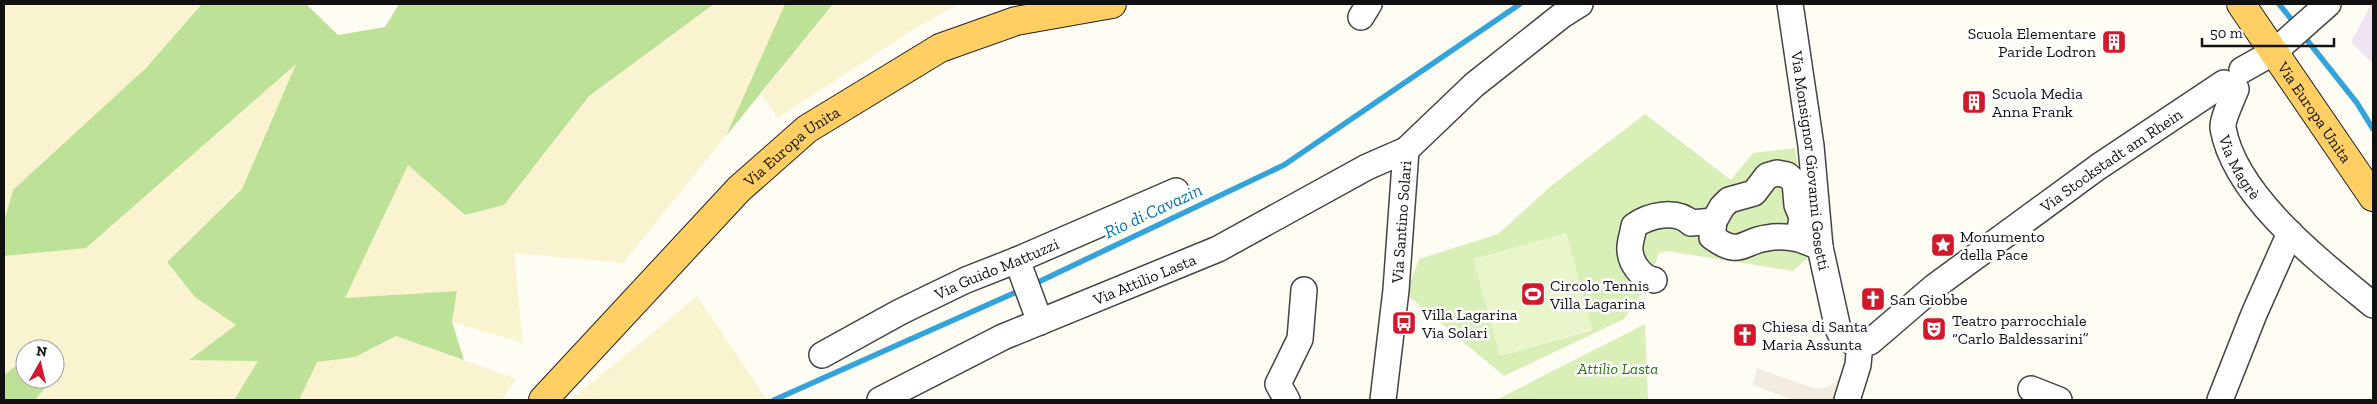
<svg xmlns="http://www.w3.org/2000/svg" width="2377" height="404" viewBox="0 0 2377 404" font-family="'Zilla Slab',serif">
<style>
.industrial{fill:#eee5f0}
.farmland{fill:#f9f3d0}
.green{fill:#d8efb8;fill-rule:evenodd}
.forest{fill:#bde196}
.pitch{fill:#e9f5cb}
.plaza{fill:#f2ece0}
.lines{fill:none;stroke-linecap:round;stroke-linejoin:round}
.stream{stroke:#32a3db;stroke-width:5.5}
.minor-casing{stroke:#444;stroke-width:28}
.major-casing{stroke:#222;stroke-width:30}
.minor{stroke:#fff;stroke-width:25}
.major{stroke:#ffcf64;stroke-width:28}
.labels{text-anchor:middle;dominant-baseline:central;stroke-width:5;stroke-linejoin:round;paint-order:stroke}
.poi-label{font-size:16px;fill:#111;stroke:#fff;text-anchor:start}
.street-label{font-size:16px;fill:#111;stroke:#fff}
.park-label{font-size:16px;font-style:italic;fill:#317118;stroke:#fff}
.water-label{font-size:18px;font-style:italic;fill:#0a74b2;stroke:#fff}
</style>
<rect width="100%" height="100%" fill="#fffcf4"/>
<path class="industrial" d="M2371,4h2v60l-22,-22z"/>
<g class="farmland">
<path d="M8,4h194l-56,64 -142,154v-213z"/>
<path d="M714,4h71l-59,132 -103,127 -109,-10 9,90 -71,-21 5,-31 -112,7 63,-133 57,50 39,-10 85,-109z"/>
<path d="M833,4h125l-47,27 -133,87 -17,-24z"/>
<path d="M296,63l-54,126 -75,73 28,35 41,28 -46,34 68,2 -24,39h-199l17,-21h3v-4l12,-14 -12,-5v-7h-30v10l-21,16v-119l83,-9z"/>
<path d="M697,296l70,104h-196z"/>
<path d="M396,336l120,43 -14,21h-203l17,-38 39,-5z"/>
</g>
<g class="green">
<path d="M1645,114l86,66 22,-27 42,-5 16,107 -18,16 -126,-20 -9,3 -7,26 -27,39 -120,57 -98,-82 13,-35 79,-25 53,-48zM1566,233l26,97 -92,26z"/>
<path d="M1645,324l3,76h-152l2,-1z"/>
</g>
<g class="forest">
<path d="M202,4h104l32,31 47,-8 14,-23h315l-125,92 -85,109 -39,10 -57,-50 -63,133 112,-7 -5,31 12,38 -68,-24 -41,21 -38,5 -18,38h-65l24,-39 -69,-1 47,-35 -41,-28 -28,-35 75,-73 54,-125 -210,184 -82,8v-34l9,-32 133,-122z"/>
<path d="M785,4h48l-107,132z"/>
<path d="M25,359v20h27l-17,21h-31v-25z"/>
</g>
<path class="pitch" d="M1566,233l26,96 -92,27 -27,-97z"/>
<path class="plaza" d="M1842,310l13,16 7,-3 14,-1 11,11 -17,25 -16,42h-61l-40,-15 4,-17 56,20h12l13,-8 7,-14 -2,-16 -11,-13 -8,-3 10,-18z"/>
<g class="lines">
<g class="stream">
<path d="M2279,4l17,21"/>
<path d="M2303,35l54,68 16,26"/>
<path d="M1032,285l252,-120 236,-161"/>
<path d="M774,400l247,-110"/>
</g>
<defs>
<g id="minor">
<path id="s1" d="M1790,4l21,142 9,101 18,82 3,6 11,7h18l64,-55 164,-120 126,-84"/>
<path d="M1361,17l8,-13"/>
<path d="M2242,70l32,-18 54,-48"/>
<path id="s2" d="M2236,89c-3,8 -14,31 -13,39 12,69 99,135 150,177"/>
<path d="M1799,239c-10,-2 -22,-3 -32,-1 -25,3 -26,20 -55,-1l2,-16 8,-14 7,-7 25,-7 13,-17 10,-3 10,2 8,7 2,23 5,12 -3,22 21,8"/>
<path d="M1017,260l23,62"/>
<path d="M1654,280c-13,-2 -23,-17 -24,-29 -1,-8 3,-17 4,-25 15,-11 42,-17 57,-3l23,-2"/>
<path id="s3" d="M822,355l78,-43 66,-32 51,-20 159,-69"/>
<path d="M2031,389l28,11"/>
<path id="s4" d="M880,400l123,-63 215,-88 149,-82 39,-17 68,-65 87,-69 19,-12"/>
<path d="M1287,400l-9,-16 22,-45 4,-49"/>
<path id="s5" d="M1383,400l13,-110 10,-140"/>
<path d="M1847,400l11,-35 2,-22"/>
<path d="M2220,400l34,-86 36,-81"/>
</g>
<g id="major">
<path id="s6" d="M2241,4l132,193"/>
<path id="s7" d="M543,400l196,-211 68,-60 133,-81 76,-27 96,-17"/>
</g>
</defs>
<use href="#minor" class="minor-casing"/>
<use href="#major" class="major-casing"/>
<use href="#minor" class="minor"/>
<use href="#major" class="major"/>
</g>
<defs>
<symbol id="building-square" viewBox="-11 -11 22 22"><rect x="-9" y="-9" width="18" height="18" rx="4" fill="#d1182d" stroke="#fff"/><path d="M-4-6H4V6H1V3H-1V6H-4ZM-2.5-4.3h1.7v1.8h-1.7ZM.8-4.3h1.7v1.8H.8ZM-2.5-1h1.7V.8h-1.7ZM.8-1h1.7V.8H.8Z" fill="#fff"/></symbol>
<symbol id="sight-square" viewBox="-11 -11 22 22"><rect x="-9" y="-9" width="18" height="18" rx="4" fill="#d1182d" stroke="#fff"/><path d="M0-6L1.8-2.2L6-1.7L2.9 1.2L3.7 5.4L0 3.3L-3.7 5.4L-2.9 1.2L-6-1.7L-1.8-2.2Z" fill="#fff"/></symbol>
<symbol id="stadium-square" viewBox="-11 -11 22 22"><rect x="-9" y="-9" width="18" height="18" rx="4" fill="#d1182d" stroke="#fff"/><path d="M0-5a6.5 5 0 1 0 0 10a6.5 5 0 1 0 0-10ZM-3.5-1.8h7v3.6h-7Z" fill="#fff"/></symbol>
<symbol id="church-square" viewBox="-11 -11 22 22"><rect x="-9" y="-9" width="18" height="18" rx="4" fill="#d1182d" stroke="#fff"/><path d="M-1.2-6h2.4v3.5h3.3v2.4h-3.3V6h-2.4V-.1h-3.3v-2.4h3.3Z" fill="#fff"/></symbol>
<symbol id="bus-square" viewBox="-11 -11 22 22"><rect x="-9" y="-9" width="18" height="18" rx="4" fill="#d1182d" stroke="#fff"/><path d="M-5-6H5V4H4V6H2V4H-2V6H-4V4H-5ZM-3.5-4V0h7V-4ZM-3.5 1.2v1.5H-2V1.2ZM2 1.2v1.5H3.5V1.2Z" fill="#fff"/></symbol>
<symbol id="theatre-square" viewBox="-11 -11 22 22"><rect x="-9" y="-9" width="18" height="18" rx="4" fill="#d1182d" stroke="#fff"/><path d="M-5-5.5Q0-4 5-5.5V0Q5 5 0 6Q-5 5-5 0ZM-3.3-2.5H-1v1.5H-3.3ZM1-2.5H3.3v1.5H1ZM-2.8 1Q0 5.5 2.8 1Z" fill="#fff"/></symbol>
</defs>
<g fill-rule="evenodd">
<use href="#building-square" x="2100" y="28" width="28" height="28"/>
<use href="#building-square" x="1960" y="88" width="28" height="28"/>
<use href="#sight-square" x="1929" y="231" width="28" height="28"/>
<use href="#stadium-square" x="1519" y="280" width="28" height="28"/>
<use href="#church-square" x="1859" y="285" width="28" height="28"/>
<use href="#bus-square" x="1390" y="309" width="28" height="28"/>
<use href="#theatre-square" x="1920" y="315" width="28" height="28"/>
<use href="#church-square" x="1731" y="321" width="28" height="28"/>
</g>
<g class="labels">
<g class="poi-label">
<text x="2096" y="33" text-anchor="end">Scuola Elementare<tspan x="2096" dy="18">Paride Lodron</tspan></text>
<text x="1992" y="93">Scuola Media<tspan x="1992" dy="18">Anna Frank</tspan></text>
<text x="1960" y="236">Monumento<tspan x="1960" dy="18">della Pace</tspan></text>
<text x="1550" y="285">Circolo Tennis<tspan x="1550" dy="18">Villa Lagarina</tspan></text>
<text x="1890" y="299">San Giobbe</text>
<text x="1422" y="314">Villa Lagarina<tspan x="1422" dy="18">Via Solari</tspan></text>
<text x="1952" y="320">Teatro parrocchiale<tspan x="1952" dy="18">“Carlo Baldessarini”</tspan></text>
<text x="1762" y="326">Chiesa di Santa<tspan x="1762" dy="18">Maria Assunta</tspan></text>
</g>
<g class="street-label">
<text stroke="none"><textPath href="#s6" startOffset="131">Via Europa Unita</textPath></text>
<text stroke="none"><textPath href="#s7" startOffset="356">Via Europa Unita</textPath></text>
<text stroke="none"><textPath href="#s1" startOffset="158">Via Monsignor Giovanni Gosetti</textPath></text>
<text stroke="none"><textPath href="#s1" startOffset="669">Via Stockstadt am Rhein</textPath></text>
<text stroke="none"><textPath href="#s2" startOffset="84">Via Magrè</textPath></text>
<text stroke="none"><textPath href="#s5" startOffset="179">Via Santino Solari</textPath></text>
<text stroke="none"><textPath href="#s3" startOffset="195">Via Guido Mattuzzi</textPath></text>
<text stroke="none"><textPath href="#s4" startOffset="291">Via Attilio Lasta</textPath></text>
</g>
<g class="park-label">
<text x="1618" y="368">Attilio Lasta</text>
</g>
<g class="water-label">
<text transform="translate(1153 211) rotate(-25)">Rio di Cavazin</text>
</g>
</g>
<rect width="2377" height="404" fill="none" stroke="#111111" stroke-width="10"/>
<g transform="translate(40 364) rotate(8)"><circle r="24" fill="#ffffff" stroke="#a0a0a0"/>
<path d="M0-4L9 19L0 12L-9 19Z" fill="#d1182d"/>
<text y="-8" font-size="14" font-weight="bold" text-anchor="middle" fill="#111111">N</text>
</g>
<path d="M2202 38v8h132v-8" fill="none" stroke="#111111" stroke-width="2.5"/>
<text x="2210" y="38" font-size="15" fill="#111111" stroke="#ffffff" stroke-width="4" paint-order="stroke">50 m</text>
</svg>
